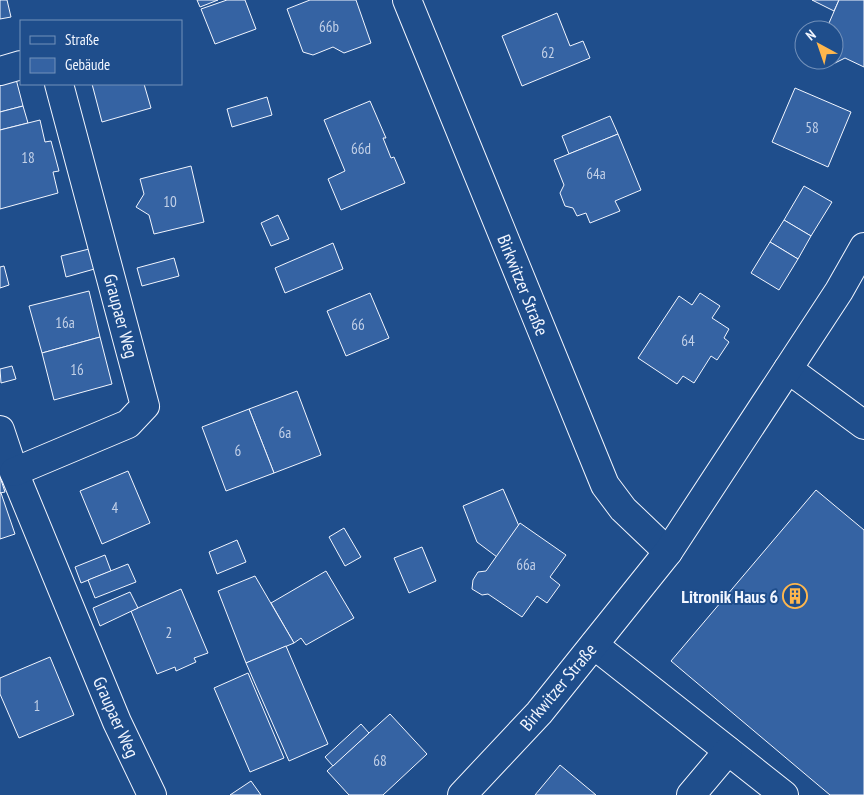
<svg xmlns="http://www.w3.org/2000/svg" width="864" height="795" viewBox="0 0 864 795" font-family="'PT Sans Narrow',sans-serif">
<style>
.building{fill:#3563a3;stroke:#f2f6ff}
.lines{fill:none;stroke-linecap:round;stroke-linejoin:round}
.minor-casing{stroke:#f2f6ff;stroke-width:30}
.minor{stroke:#1f4e8c;stroke-width:28}
.labels{text-anchor:middle;dominant-baseline:central;stroke-width:4;stroke-linejoin:round;paint-order:stroke}
.number-label{font-size:15px;fill:#c3d1e8}
.street-label{font-size:18px;fill:#f2f6ff;stroke:#1f4e8c}
.poi-label{font-size:18px;font-weight:bold;fill:#f2f6ff;stroke:#1f4e8c;text-anchor:end}
</style>
<rect width="100%" height="100%" fill="#1f4e8c"/>
<g class="building">
<path d="M0,0h7l4,17 -11,2z"/>
<path d="M197,0h21l-18,7z"/>
<path d="M227,0h18l11,29 -41,15 -14,-35z"/>
<path d="M310,0h46l15,43 -27,10 -11,-6 -20,8 -10,-3 -16,-43z"/>
<path d="M812,0h27l-5,11z"/>
<path d="M839,0h25v67l-19,-9 -10,5 -7,-3h6v-30h-8z"/>
<path d="M557,13l13,33 13,-5 7,17 -68,28 -20,-50z"/>
<path d="M16,79l7,27 -23,6v-29z"/>
<path d="M92,84h52l7,24 -49,14z"/>
<path d="M795,88l56,24 -23,55 -56,-25z"/>
<path d="M267,97l5,18 -40,12 -5,-18z"/>
<path d="M370,101l16,37h-3l8,20 3,-1 11,26 -64,27 -13,-31 17,-8 -21,-51z"/>
<path d="M23,106l5,17 -28,7v-18z"/>
<path d="M610,116l8,18 -49,20 -7,-18z"/>
<path d="M40,120l5,22 6,-1 8,30 -6,1 5,21 -58,16v-79z"/>
<path d="M618,134l23,56 -26,11 5,10 -30,12 -4,-10 -9,3 -4,-8 -8,-2 -5,-13 4,-8 -10,-25z"/>
<path d="M191,166l13,56 -50,12 -5,-19 -13,-8 8,-13 -4,-15z"/>
<path d="M804,186l28,16 -21,34 -27,-16z"/>
<path d="M278,215l11,24 -18,7 -10,-23z"/>
<path d="M784,220l27,16 -13,23 -28,-17z"/>
<path d="M770,242l28,17 -19,31 -28,-17z"/>
<path d="M333,243l10,26 -58,24 -10,-25z"/>
<path d="M93,248l5,20 -32,9 -5,-21z"/>
<path d="M174,258l5,18 -37,10 -5,-18z"/>
<path d="M4,266l5,19 -9,3v-21z"/>
<path d="M89,291l11,46 -58,16 -13,-47z"/>
<path d="M370,293l19,45 -43,18 -19,-45z"/>
<path d="M700,293l20,13 -8,12 17,11 -5,9 5,4 -12,18 -6,-4 -17,27 -11,-7 -6,8 -39,-26 41,-62 13,9z"/>
<path d="M100,337l12,47 -58,16 -12,-47z"/>
<path d="M12,366l4,13 -15,4 -1,-14z"/>
<path d="M297,391l24,64 -47,18 -25,-64z"/>
<path d="M249,409l25,64 -48,18 -24,-64z"/>
<path d="M128,471l22,52 -48,21 -22,-53z"/>
<path d="M0,477l5,15 -5,1z"/>
<path d="M503,489l16,37 -22,31 -20,-15 -14,-36z"/>
<path d="M816,490l48,40v265h-34l-159,-134z"/>
<path d="M0,493h1l14,41 -15,5z"/>
<path d="M520,523l46,32 -16,22 10,8 -13,18 -10,-7 -15,21 -34,-23 -6,1 -10,-6 1,-9 5,-8 8,-1z"/>
<path d="M344,528l17,29 -16,9 -16,-29z"/>
<path d="M237,540l9,22 -29,12 -8,-22z"/>
<path d="M422,547l14,34 -27,12 -15,-35z"/>
<path d="M105,555l6,16 -30,12 -6,-16z"/>
<path d="M128,564l8,18 -41,16 -7,-18z"/>
<path d="M326,571l28,47 -48,27 -5,-7 -7,5 -23,-40z"/>
<path d="M255,576l39,67 -48,20 -28,-72z"/>
<path d="M181,589l27,64 -14,5 2,4 -20,9 -1,-4 -18,7 -26,-63z"/>
<path d="M130,592l8,16 -38,18 -7,-18z"/>
<path d="M286,646l42,98 -39,17 -43,-98z"/>
<path d="M50,657l24,58 -55,23 -19,-44v-16z"/>
<path d="M248,673l36,85 -34,14 -36,-84z"/>
<path d="M390,714l37,40 -44,41h-34l-22,-24z"/>
<path d="M361,724l8,9 -36,33 -8,-9z"/>
<path d="M560,765l36,30h-61z"/>
<path d="M251,781l10,14h-31z"/>
</g>
<g class="lines">
<defs>
<g id="minor">
<path d="M407,0l198,485 18,24 45,43"/>
<path d="M0,71l21,-6"/>
<path d="M788,369l76,56"/>
<path d="M0,430l14,42 103,250 35,73"/>
<path d="M14,472l114,-48 17,-18 -86,-322"/>
<path d="M594,645l190,150"/>
<path d="M462,795l77,-82 129,-161 171,-261 25,-44"/>
<path d="M691,795l37,-44"/>
</g>
</defs>
<use href="#minor" class="minor-casing"/>
<use href="#minor" class="minor"/>
</g>
<defs>
<symbol id="building-ring" viewBox="-11 -11 22 22"><circle r="9.5" fill="#1f4e8c" stroke="#ffb74d" stroke-width="1.5"/><path d="M-4-6H4V6H1V3H-1V6H-4ZM-2.5-4.3h1.7v1.8h-1.7ZM.8-4.3h1.7v1.8H.8ZM-2.5-1h1.7V.8h-1.7ZM.8-1h1.7V.8H.8Z" fill="#ffb74d"/></symbol>
</defs>
<g fill-rule="evenodd">
<use href="#building-ring" x="781" y="582" width="28" height="28"/>
</g>
<g class="labels">
<g class="number-label">
<text x="329" y="26">66b</text>
<text x="548" y="52">62</text>
<text x="812" y="127">58</text>
<text x="361" y="148">66d</text>
<text x="28" y="157">18</text>
<text x="596" y="173">64a</text>
<text x="170" y="201">10</text>
<text x="65" y="322">16a</text>
<text x="358" y="324">66</text>
<text x="688" y="340">64</text>
<text x="77" y="369">16</text>
<text x="285" y="432">6a</text>
<text x="238" y="450">6</text>
<text x="115" y="507">4</text>
<text x="526" y="564">66a</text>
<text x="169" y="632">2</text>
<text x="37" y="705">1</text>
<text x="380" y="760">68</text>
</g>
<g class="street-label">
<text transform="translate(523 285) rotate(68)">Birkwitzer Straße</text>
<text transform="translate(121 316) rotate(75)">Graupaer Weg</text>
<text transform="translate(558 687) rotate(-50)">Birkwitzer Straße</text>
<text transform="translate(116 717) rotate(66)">Graupaer Weg</text>
</g>
<g class="poi-label">
<text x="778" y="596">Litronik Haus 6</text>
</g>
</g>
<rect x="20" y="20" width="162" height="65" fill="#1f4e8c" stroke="#7391ba"/>
<rect x="30" y="36" width="25" height="8" fill="#1f4e8c" stroke="#7391ba"/>
<text x="65" y="45" font-size="15" fill="#f2f6ff">Straße</text>
<rect x="30" y="58" width="25" height="15" fill="#3563a3" stroke="#7391ba"/>
<text x="65" y="70" font-size="15" fill="#f2f6ff">Gebäude</text>
<g transform="translate(819 45) rotate(320)"><circle r="24" fill="#1f4e8c" stroke="#7391ba"/>
<path d="M0-4L9 19L0 12L-9 19Z" fill="#ffb74d"/>
<text y="-8" font-size="14" font-weight="bold" text-anchor="middle" fill="#f2f6ff">N</text>
</g>
</svg>
